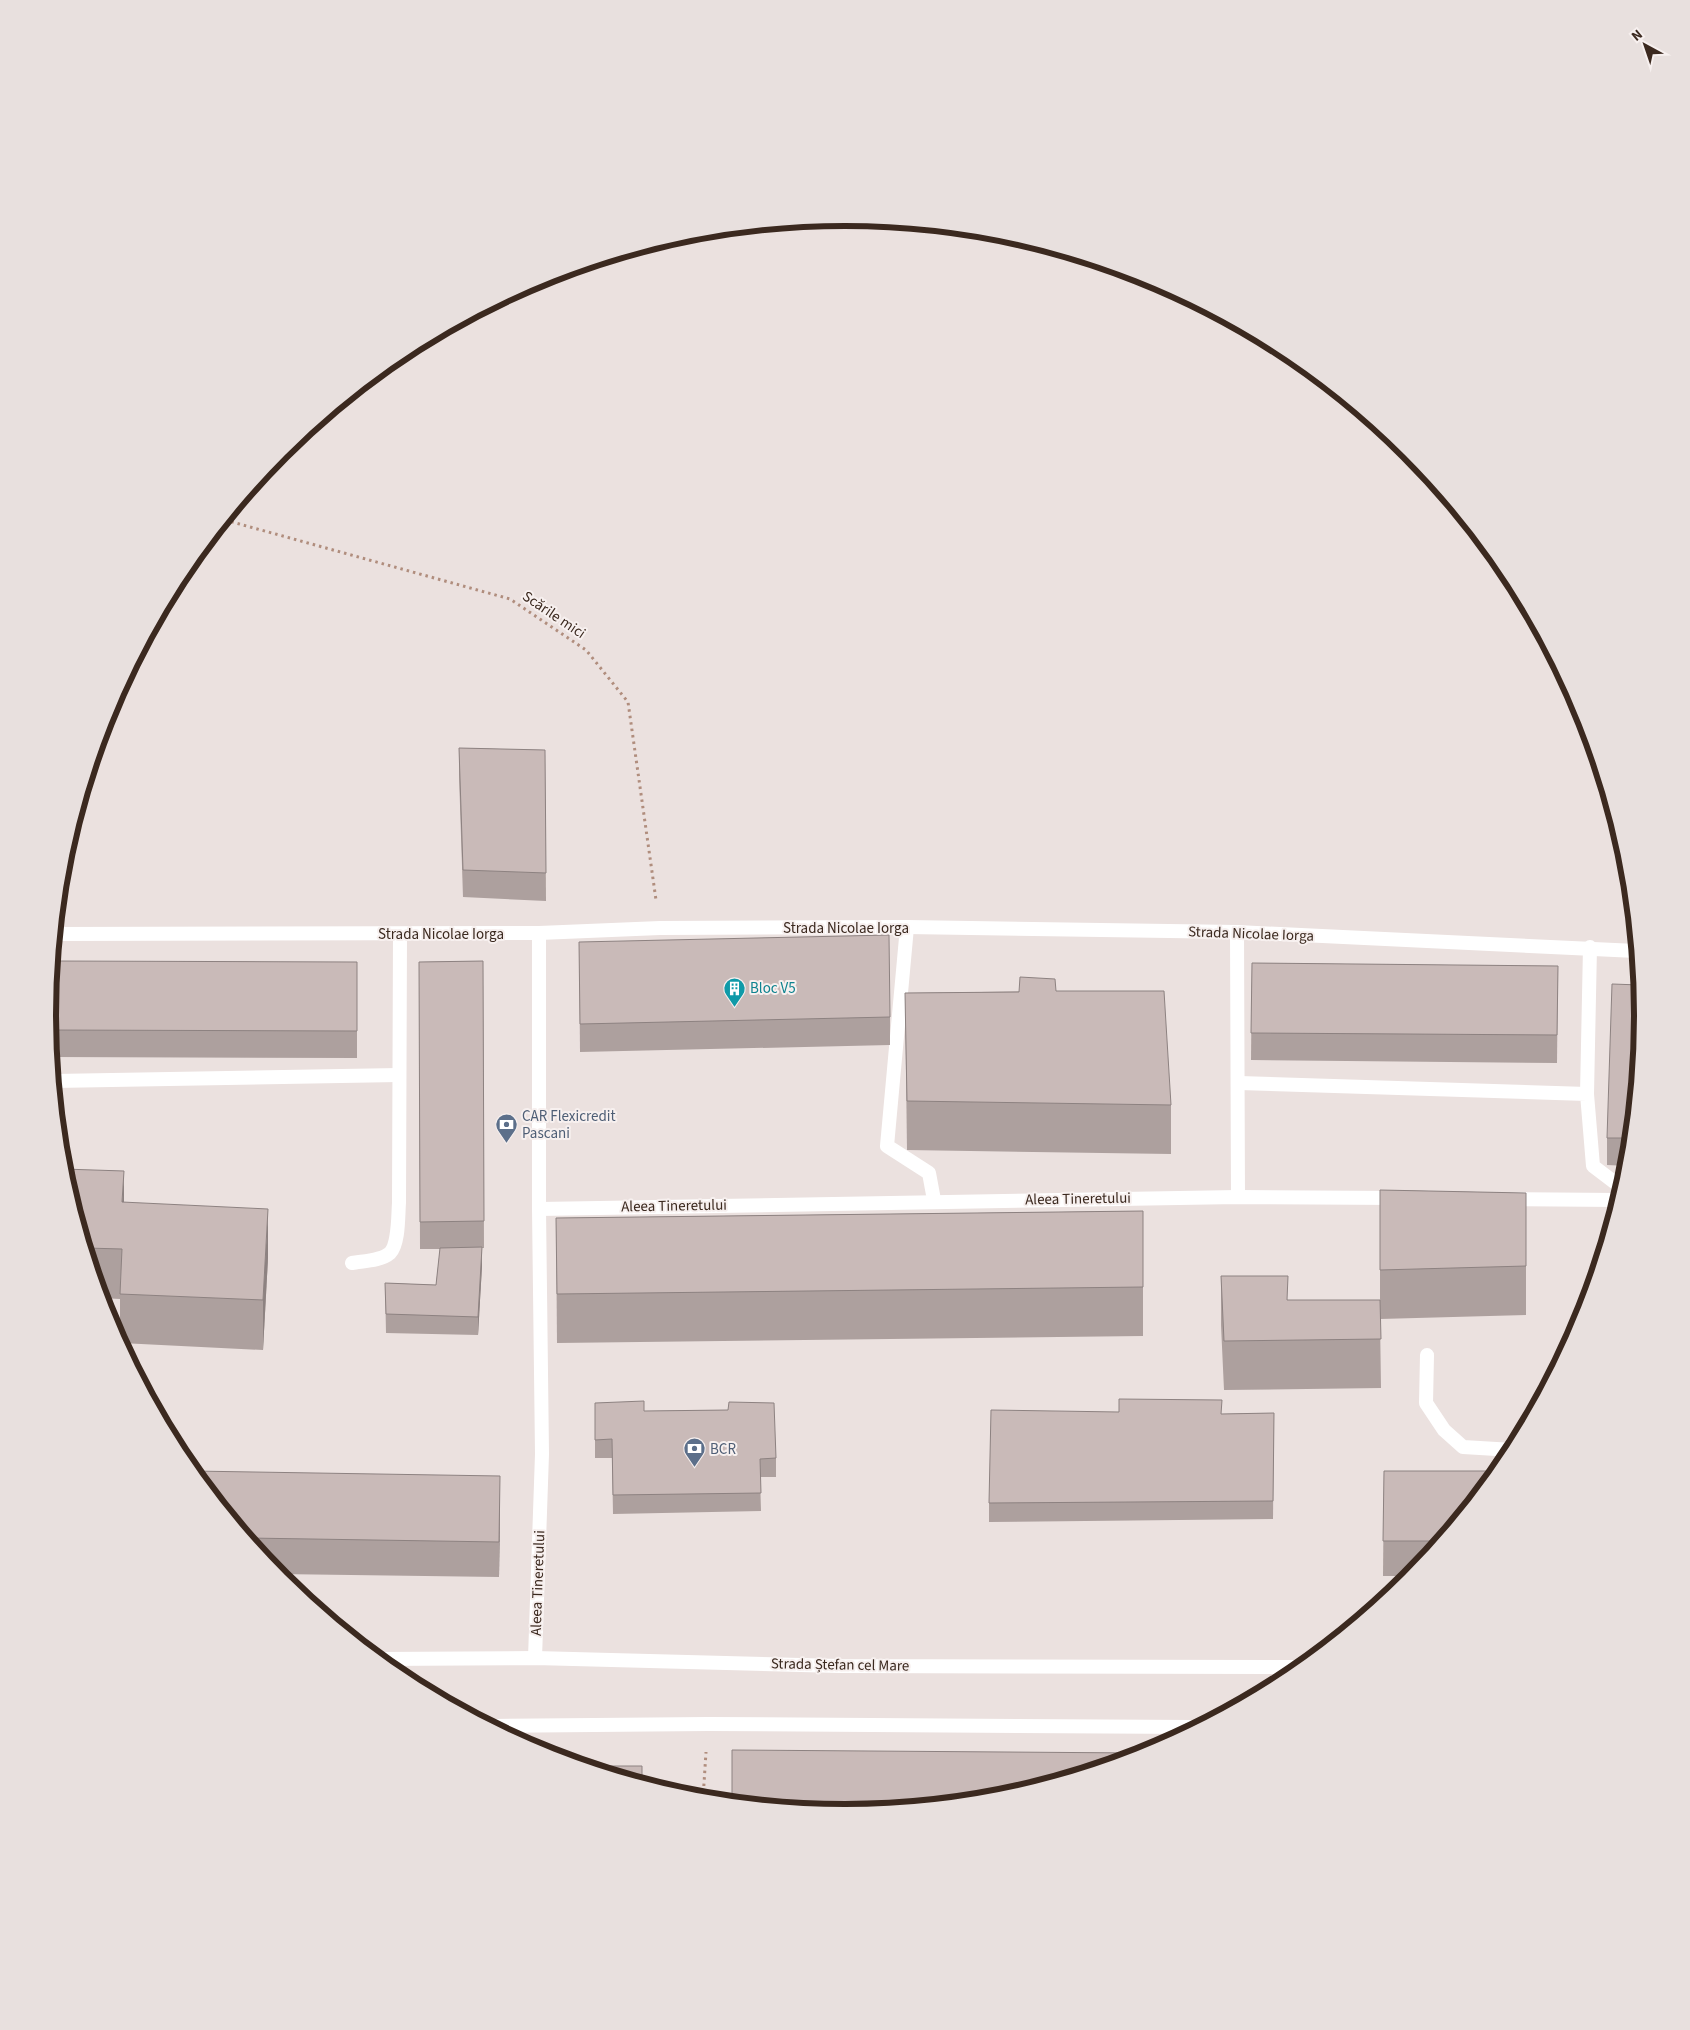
<svg xmlns="http://www.w3.org/2000/svg" width="1690" height="2030" viewBox="0 0 1690 2030" font-family="'Source Sans 3',sans-serif">
<style>
.lines{fill:none;stroke-linecap:round;stroke-linejoin:round}
.path{stroke:#b08d7d;stroke-width:3;stroke-dasharray:2.5 4;stroke-linecap:butt}
.service{stroke:#fff;stroke-width:14}
.pedestrian{stroke:#fff;stroke-width:14}
.minor{stroke:#fff;stroke-width:14}
.secondary{stroke:#fff;stroke-width:14}
.wall{fill:#ada09e}
.shaded-wall{fill:#8d8281}
.building{fill:#c9bab8;stroke:#8d8281}
.labels{text-anchor:middle;dominant-baseline:central;stroke-width:4;stroke-linejoin:round;paint-order:stroke}
.street-label{font-size:15px;fill:#3b291f;stroke:#f7f0ef}
.culture-label{font-size:15px;fill:#0d838f;stroke:#f7f0ef;text-anchor:start}
.service-label{font-size:15px;fill:#4e5e75;stroke:#f7f0ef;text-anchor:start}
.rim{fill:none;stroke:#3b291f;stroke-width:6}
</style>
<rect width="100%" height="100%" fill="#ebe1df"/>
<g class="lines">
<g class="path">
<path d="M225,520l285,79 76,51 42,52 28,198"/>
<path d="M703,1799l3,-47"/>
</g>
<g class="service">
<path d="M54,1081l345,-6"/>
<path d="M1507,1199l111,1"/>
<path d="M539,1209l699,-12 160,1"/>
<path d="M352,1263c11,-2 29,-2 38,-10 9,-9 8,-38 9,-50l1,-269"/>
<path d="M1427,1355l-1,48 18,27 19,17 50,3"/>
</g>
<path class="pedestrian" d="M535,1658l7,-204 -3,-245v-276"/>
<g class="minor">
<path d="M907,927l-20,219 42,27 5,27"/>
<path d="M1237,932l1,265"/>
<path d="M55,934l484,-1 121,-5 247,-1 330,5 399,19"/>
<path d="M1239,1083l348,11 6,72 29,22"/>
<path d="M1587,1094l3,-147"/>
</g>
<g class="secondary">
<path d="M379,1659l156,-1 304,8 463,1"/>
<path d="M492,1726l216,-2 488,3"/>
</g>
</g>
<g class="wall">
<path d="M459,748l86,2 1,151 -83,-4 -4,-122z"/>
<path d="M579,942l311,75v28l-310,7z"/>
<path d="M483,961l1,287h-2v18l-4,69 -92,-2 -1,-50 51,2 4,-36h-20l-1,-287z"/>
<path d="M357,962v96l-305,-1 -4,-42z"/>
<path d="M1252,963l306,3 -1,97 -306,-3z"/>
<path d="M1056,991l115,114v49l-264,-4 -2,-157z"/>
<path d="M1642,1015l-14,151 -21,-1v-27z"/>
<path d="M63,1170l61,32 144,56 -5,92 -142,-7 -1,-1v-43l-19,-1z"/>
<path d="M1380,1190l146,3v122l-146,4 1,69 -157,2 -3,-65v-49l67,24h92z"/>
<path d="M1143,1211v125l-586,7 -1,-125z"/>
<path d="M595,1403l49,8 84,-1 48,48v19h-16l1,34 -148,3 -1,-56h-17z"/>
<path d="M1274,1413l-1,106 -284,3v-19l233,-89z"/>
<path d="M192,1471l308,40 -1,66 -222,-3z"/>
<path d="M1384,1471h113l-86,105h-28z"/>
</g>
<g class="shaded-wall">
<path d="M124,1171v50l-2,-19z"/>
<path d="M268,1209v49l-5,92v-50z"/>
<path d="M482,1247v19l-4,69v-18z"/>
<path d="M500,1476v35l-1,66v-35z"/>
</g>
<g class="building">
<path d="M459,748l86,2 1,123 -83,-3z"/>
<path d="M889,935l1,82 -310,7 -1,-82z"/>
<path d="M53,961l304,1v69l-308,-1 -1,-15z"/>
<path d="M483,961l1,260 -64,1 -1,-260z"/>
<path d="M1252,963l306,3 -1,69 -306,-2z"/>
<path d="M1020,977l35,2 1,12h108l7,114 -264,-4 -2,-108 114,-1z"/>
<path d="M1612,984l28,1 2,30 -12,123h-23z"/>
<path d="M63,1169l61,2 -2,31 146,7 -5,91 -143,-6 2,-45 -36,-1z"/>
<path d="M1380,1190l146,3v73l-146,4z"/>
<path d="M1143,1211v76l-586,7 -1,-76z"/>
<path d="M482,1247l-4,70 -92,-3 -1,-31 51,2 4,-37z"/>
<path d="M1221,1276h67l-1,24h93l1,39 -157,2z"/>
<path d="M1119,1399l103,1 -1,14 53,-1 -1,88 -284,2 2,-93 128,2z"/>
<path d="M644,1401v10l84,-1 1,-8 45,1 2,55 -16,1 1,34 -148,2 -1,-56 -17,1v-37z"/>
<path d="M192,1471l308,5 -1,66 -251,-4z"/>
<path d="M1384,1471h113l-57,70h-57z"/>
<path d="M732,1750l406,3 -1,3 -137,41 -155,15 -113,-11z"/>
<path d="M586,1766h56v17z"/>
</g>
<defs>
<symbol id="building-pin" viewBox="-11 -11 22 30"><path d="M0 17L-7.5 6A9.5 9.5 0 1 1 7.5 6Z" fill="#0f9aa8" stroke="#f7f0ef"/><path d="M-4-6H4V6H1V3H-1V6H-4ZM-2.5-4.3h1.7v1.8h-1.7ZM.8-4.3h1.7v1.8H.8ZM-2.5-1h1.7V.8h-1.7ZM.8-1h1.7V.8H.8Z" fill="#fff"/></symbol>
<symbol id="bank-pin" viewBox="-11 -11 22 30"><path d="M0 17L-7.5 6A9.5 9.5 0 1 1 7.5 6Z" fill="#5c6f8a" stroke="#f7f0ef"/><path d="M-6-4H6V4H-6ZM0-2.3a2.3 2.3 0 1 0 0 4.6a2.3 2.3 0 1 0 0-4.6Z" fill="#fff"/></symbol>
</defs>
<g fill-rule="evenodd">
<use href="#building-pin" x="722" y="976" width="25" height="34"/>
<use href="#bank-pin" x="494" y="1112" width="25" height="34"/>
<use href="#bank-pin" x="682" y="1436" width="25" height="34"/>
</g>
<g class="labels">
<g class="street-label">
<text transform="translate(554 615) rotate(34)">Scările mici</text>
<text x="846" y="928">Strada Nicolae Iorga</text>
<text x="441" y="934">Strada Nicolae Iorga</text>
<text transform="translate(1251 934) rotate(2)">Strada Nicolae Iorga</text>
<text transform="translate(1078 1199) rotate(-1)">Aleea Tineretului</text>
<text transform="translate(674 1206) rotate(-1)">Aleea Tineretului</text>
<text transform="translate(538 1583) rotate(-88)">Aleea Tineretului</text>
<text transform="translate(840 1665) rotate(1)">Strada Ștefan cel Mare</text>
</g>
<g class="culture-label">
<text x="750" y="988">Bloc V5</text>
</g>
<g class="service-label">
<text x="522" y="1116">CAR Flexicredit<tspan x="522" dy="17">Pascani</tspan></text>
<text x="710" y="1449">BCR</text>
</g>
</g>
<path d="M0 0H1690V2030H0ZM56 1015a789 789 0 1 1 1578 0a789 789 0 1 1-1578 0Z" fill="#e8e0de" fill-rule="evenodd"/>
<path class="rim" d="M56 1015a789 789 0 1 1 1578 0a789 789 0 1 1-1578 0Z"/>
<g transform="translate(1645 45) rotate(320)" stroke="#f7f0ef" stroke-width="4" paint-order="stroke">
<path d="M0-4L9 19L0 12L-9 19Z" fill="#3b291f"/>
<text y="-8" font-size="14" font-weight="bold" text-anchor="middle" fill="#3b291f">N</text>
</g>
</svg>
